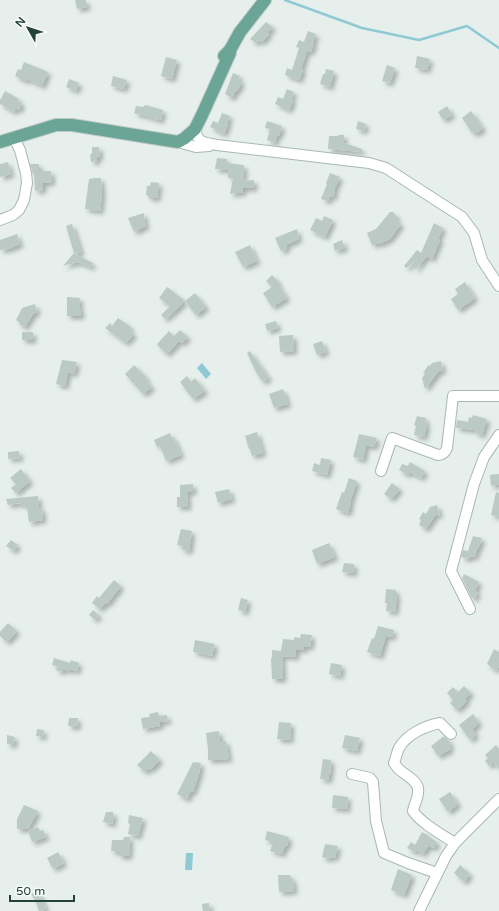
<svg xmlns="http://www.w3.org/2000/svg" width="499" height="911" viewBox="0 0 499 911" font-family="'Varela Round',sans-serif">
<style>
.water{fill:#8ec9d4}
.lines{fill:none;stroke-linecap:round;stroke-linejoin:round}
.stream{stroke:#8ec9d4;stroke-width:2.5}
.building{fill:#bbcac4;filter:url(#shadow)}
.minor-casing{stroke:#a8b8b2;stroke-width:12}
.major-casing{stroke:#c2cac8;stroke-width:14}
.minor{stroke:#fff;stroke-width:10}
.major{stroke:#6aa596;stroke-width:12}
</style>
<defs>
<filter id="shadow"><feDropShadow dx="3.5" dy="3.5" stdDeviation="2" flood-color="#0004"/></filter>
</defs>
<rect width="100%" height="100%" fill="#e6efeb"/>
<g class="water">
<path d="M202,363l9,11 -5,5 -9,-11z"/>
<path d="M186,853h7l-1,17h-7z"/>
</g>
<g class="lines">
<path class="stream" d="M285,0l77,28 57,12 48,-14 32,22"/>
</g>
<g class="building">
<path d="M75,0h11l1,7 -10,2z"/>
<path d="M266,22l7,5 -6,6 2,1 -7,8 -3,-2 -3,3 -6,-4z"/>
<path d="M308,31l8,3 -3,8h1l-3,10 -4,-1 -6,18 2,1 -4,10 -14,-5 2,-7 5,2 7,-22 -3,-1 3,-7 5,2z"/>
<path d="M417,56l13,3 -3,11 -12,-2z"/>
<path d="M166,57l11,3 -5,19 -11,-3z"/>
<path d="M24,62l24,10 -6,14 -15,-7 -1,2 -11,-5 3,-7 3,1z"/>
<path d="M387,65l8,3 -5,15 -8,-2z"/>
<path d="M326,69l8,2 -4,16 -10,-3 3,-10h2z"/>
<path d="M233,73l7,3 -2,4 4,2 -5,9 -1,-1 -4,8 -7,-4z"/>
<path d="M113,76l14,4 -3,9 -13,-3z"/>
<path d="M69,79l10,4 -3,8 -10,-4z"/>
<path d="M287,89l7,3 -3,7 2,1 -4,10 -14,-6 3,-7 5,2z"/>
<path d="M5,91l14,8 -1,2 4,3 -3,6 -3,-2 -2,4 -14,-8v-4z"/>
<path d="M146,105l17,5 -2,10 -7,-1v-1l-20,-5 2,-7 7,1 1,-1z"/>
<path d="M447,106l5,9 -9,5 -5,-8z"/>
<path d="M471,111l12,17 -6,5h-3l-4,-2 -1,-3 -7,-10z"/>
<path d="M222,113l8,3 -3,7 1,1 -4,10 -14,-7 3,-6 5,2z"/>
<path d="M267,121l15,5 -3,10 -2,-1 -2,8 -8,-3 3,-11 -5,-1z"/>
<path d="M358,121l8,3 -2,7 -8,-2z"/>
<path d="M338,135h6v8l18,6v3l-34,-3 1,-13h9z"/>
<path d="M92,147h7l1,9 -3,1v4l-6,1 -1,-8h2z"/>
<path d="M217,158l10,1v4l16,2 1,1 -1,15 11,-1v8h-11v4l-13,2 3,-16h-5v-8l-13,-1z"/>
<path d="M8,162l3,12 -11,3v-13z"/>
<path d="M30,164h9v7h12l1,11 -9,1v7l-8,1 -1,-17h-1z"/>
<path d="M330,173l10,4 -6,13 1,1 -2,6 -3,-1 -2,5 -7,-2 6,-15 -1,-1z"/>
<path d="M95,178h6l1,16 -2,17 -15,-2 4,-30z"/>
<path d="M151,182l8,1 -2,15h-8v-2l-3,-1 1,-9h3z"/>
<path d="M390,212h3l4,5 -2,2 6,5 -11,15 -11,5 -1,-1 -6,2 -5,-12 9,-4z"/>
<path d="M144,213l1,10 1,3 -12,6 -6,-14z"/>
<path d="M324,216l9,4 -8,17 -15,-7 6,-12 6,3z"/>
<path d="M434,223l9,5 -5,11 2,1 -8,19 -5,-3 -11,13 -2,-1 4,-9 -12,9 -2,-2 13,-16 4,3z"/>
<path d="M72,224l9,28 -6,2 18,9 -2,4 -14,-5 -14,4 11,-13 -8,-27z"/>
<path d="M297,229l2,10 -13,6 1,4 -6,2 -6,-13z"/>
<path d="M17,234l3,10 -12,5 -8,1v-10z"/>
<path d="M342,240l3,8 -10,3 -2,-7z"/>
<path d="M250,245l7,16 -14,6 -8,-15z"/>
<path d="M272,275l6,6 -1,1 10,16 -15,9 -9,-14 9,-6 -6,-6z"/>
<path d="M465,282l10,16 -17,12 -7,-11 7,-5 -3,-5z"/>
<path d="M167,287l17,13 -3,5 -16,14 -4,-4 9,-9 -11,-8z"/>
<path d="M195,293l11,14 -10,8 -11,-14z"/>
<path d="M67,297l13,1 -1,11h2v7h-14z"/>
<path d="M35,304l2,8 -4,2 -8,13 -6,-3 1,-1 -4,-3 6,-12z"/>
<path d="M118,318l13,9 -2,3 5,4 -8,9 -21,-15 5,-5 2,3z"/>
<path d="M276,321l2,7 -11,3 -2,-7z"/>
<path d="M180,330l8,7 -6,6 -3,-2 -12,13 -10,-9 1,-2 11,-12 5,5z"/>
<rect x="22" y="332" width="11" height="8"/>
<path d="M293,335l1,16 -14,1 -1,-16z"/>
<path d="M322,341l4,11 -9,3 -4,-11z"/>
<path d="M250,351l19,27 -3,2 -4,1 -5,-7 -10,-21z"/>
<path d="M62,360l15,2 -3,12 -6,-2 -3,14 -9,-2z"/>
<path d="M441,361l2,9 -5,2 -13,17 -3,-11 3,-4 -2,-1 4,-6 1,-2 2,1 2,-3z"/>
<path d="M134,365l13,13 -2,1 7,8 -9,7 -18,-20z"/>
<path d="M187,376l4,6 4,-4 10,13 -12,8 -13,-17z"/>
<path d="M283,389l5,15 -14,4 -5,-14z"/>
<path d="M473,415l14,4 -5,16 -7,-2 1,-3 -20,-2 1,-8 11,2 1,-5 3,1z"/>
<path d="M417,416l9,2 -1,5 2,1 -3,13 -10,-2 2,-9 -2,-1z"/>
<path d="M257,432l6,21 -11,3 -2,-7h-1l-4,-13z"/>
<path d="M170,433l2,5h2l7,17 -15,6 -6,-15 -3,1 -3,-7z"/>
<path d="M359,434l18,4 -3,9 -8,-2 -3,15 -10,-3z"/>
<path d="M19,451l1,7 -12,1v-7z"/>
<path d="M321,458l10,2 -4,15 -15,-4 2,-8 6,2z"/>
<path d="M410,462l15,9 -4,7 -12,-6 -1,3 -9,-5 3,-6 6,2z"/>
<path d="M21,469l9,12 -14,12 -5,-5 5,-4 -6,-6z"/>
<path d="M499,474v10l-8,2 -1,-11z"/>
<path d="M349,478l8,3 -7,21h1l-3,11 -12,-4 6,-17 2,1z"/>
<path d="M392,483l8,6 -9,10 -7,-5z"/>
<path d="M193,484v8h-6l1,15h-11v-10h3v-12z"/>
<path d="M229,489l3,10 -14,4 -3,-11z"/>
<path d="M496,492l3,1v24l-8,-2z"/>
<path d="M38,496l1,13 3,-1 1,12 -14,2 -2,-15 -8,-4 -11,2 -2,-6z"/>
<path d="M437,505l3,11 -4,-2 -10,15 -7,-4 2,-5 -2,-1 4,-7 3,2 4,-7z"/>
<path d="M181,529l11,2 -3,20 -7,-1 1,-4 -6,-1z"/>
<path d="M473,536l9,2 -4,11h-1l-2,8 -5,-1 -1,3 -8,-2 2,-7 5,1z"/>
<path d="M11,540l7,5 -4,6 -8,-5z"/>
<path d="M329,543l6,14 -18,7 -5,-14z"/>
<path d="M344,563l10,1v9l-12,-1z"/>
<path d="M464,574l15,8 -4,9 3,2 -4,6 -2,-1 -10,-20z"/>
<path d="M114,580l7,6 -14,18 -2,-1 -5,6 -8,-6 5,-7 2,2z"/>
<path d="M386,589l10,1v6h1l-2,16 -9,-1 1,-8h-2z"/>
<path d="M241,598l7,2 -3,12 -7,-2z"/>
<path d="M93,610l6,5 -4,5 -6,-5z"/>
<path d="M8,623l9,8 -10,11 -7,-6v-4z"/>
<path d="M378,626l16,4 -2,7 -6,-1 -6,20 -13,-4 5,-14 2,1z"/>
<path d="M301,634l11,1 -2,12 -6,-1v4l-6,-1v1h-2v7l-14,-1 1,23h-11l-1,-21h1v-8l9,1 2,-12 11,1v-3l6,1z"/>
<path d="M195,640l20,4 -3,12 -19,-4z"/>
<path d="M494,649l5,3v14l-2,4 -7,-3v-1l-3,-2z"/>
<path d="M54,658l16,5 1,-3 8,3 -2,8 -7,-2 -1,2 -6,-2 -1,3 -6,-2 1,-4 -5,-1z"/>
<path d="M331,663l11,2 -2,11 -11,-2z"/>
<path d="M464,686l7,7 -6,6 2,2 -10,9 -7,-7 3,-3 -6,-7 6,-6 5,5z"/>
<path d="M158,712l1,4 8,-1 1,6 -8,1v4l-17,3 -2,-11 9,-1 -1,-3z"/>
<path d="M473,714l6,9 -7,6 4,6 -6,5 -11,-15z"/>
<path d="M69,718h9l-1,9 -9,-1z"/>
<path d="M279,722l12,1 -1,17 -13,-1z"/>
<path d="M37,729l7,1 -1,7 -7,-1z"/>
<path d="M219,731l1,10h6l3,18 -21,1v-11l-2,-16z"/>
<path d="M7,735l8,2 -2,8 -6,-1z"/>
<path d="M345,735l15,3 -3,13 -15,-3z"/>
<path d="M444,736l4,4 3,5 -2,1 2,3 -13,7 -7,-10z"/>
<path d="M496,745l3,4v20l-6,-7 -4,4 -4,-5 3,-3 -3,-3z"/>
<path d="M151,751l9,9 -10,10 -1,-2 -4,4 -8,-7z"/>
<path d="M323,759l8,1 -1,15h-1v5l-9,-1z"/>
<path d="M193,762l8,1 -2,11 -6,18 -2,-1 -4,8 -10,-5z"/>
<path d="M450,792l8,12 -10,8 -9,-13z"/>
<path d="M333,795l15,2 -1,12 -15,-1z"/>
<path d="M24,805l14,6 -10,18h-11v-10z"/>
<path d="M106,812h7v4h1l-2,8 -9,-2z"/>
<path d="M129,815l14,3 -5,18 -10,-2 2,-10 -2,-1z"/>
<path d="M38,827l2,4 3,-1 3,7 -14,5 -4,-11z"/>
<path d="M267,831l22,6 -2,9h-2l-3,8 -12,-3 3,-9 -8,-2z"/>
<path d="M422,832l7,4v1l8,5 -3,6 -6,-2 -5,8 -7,-4 -1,2 -8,-4 4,-6 4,3z"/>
<path d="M124,837h6l-1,19h-10v-4l-8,-1 1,-11h11z"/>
<path d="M325,844l13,2 -3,12 -5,-1 -1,2 -7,-2z"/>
<path d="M58,852l6,11 -11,6 -6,-11z"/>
<path d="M460,865l10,9 -6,8 -10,-9z"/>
<path d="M398,869l14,6 -8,20 -13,-5z"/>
<path d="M278,875h12l1,4h2l1,12 -15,1z"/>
<path d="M38,891l8,18 -5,2h-2l-3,-9 -5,-8z"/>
<path d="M209,903l1,8h-7l-1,-7z"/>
</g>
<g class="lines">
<defs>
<g id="minor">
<path d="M195,129c3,15 9,13 22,16l152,18 17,5 76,49 12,16 8,27 17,26"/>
<path d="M178,142l18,5 13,-1"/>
<path d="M0,220l13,-5 6,-5 5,-10 3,-17 -1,-10 -6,-23 -6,-12"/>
<path d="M381,471l11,-33 46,17c5,0 7,-2 9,-7l6,-52h46"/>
<path d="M470,609l-19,-38 23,-87 10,-27 15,-22"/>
<path d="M451,734l-11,-11c-15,3 -33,11 -41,25 -2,4 -3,10 -5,15 2,3 4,6 7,8 6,5 19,11 17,21 0,7 -4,12 -5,19 9,13 28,23 42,32"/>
<path d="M352,774l18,4 3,4 3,39 8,32 24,10 29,10"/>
<path d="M419,911l27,-55 9,-13 44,-44"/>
</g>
<g id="major">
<path d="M224,56l6,-6 10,-18 25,-32"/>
<path d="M0,142l56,-17h16l106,17 7,-4 10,-9 7,-14 28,-62v-3"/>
</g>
</defs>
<use href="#minor" class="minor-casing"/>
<use href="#major" class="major-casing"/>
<use href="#minor" class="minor"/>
<use href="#major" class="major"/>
</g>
<g transform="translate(28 28) rotate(309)" stroke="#f7fbf9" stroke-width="3" paint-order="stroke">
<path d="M0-3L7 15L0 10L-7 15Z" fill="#24423a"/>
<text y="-6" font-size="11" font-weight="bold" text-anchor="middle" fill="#24423a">N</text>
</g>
<path d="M10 895v6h64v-6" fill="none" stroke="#24423a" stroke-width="2"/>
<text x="16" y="895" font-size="12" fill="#24423a" stroke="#f7fbf9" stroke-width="3" paint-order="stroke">50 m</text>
</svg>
